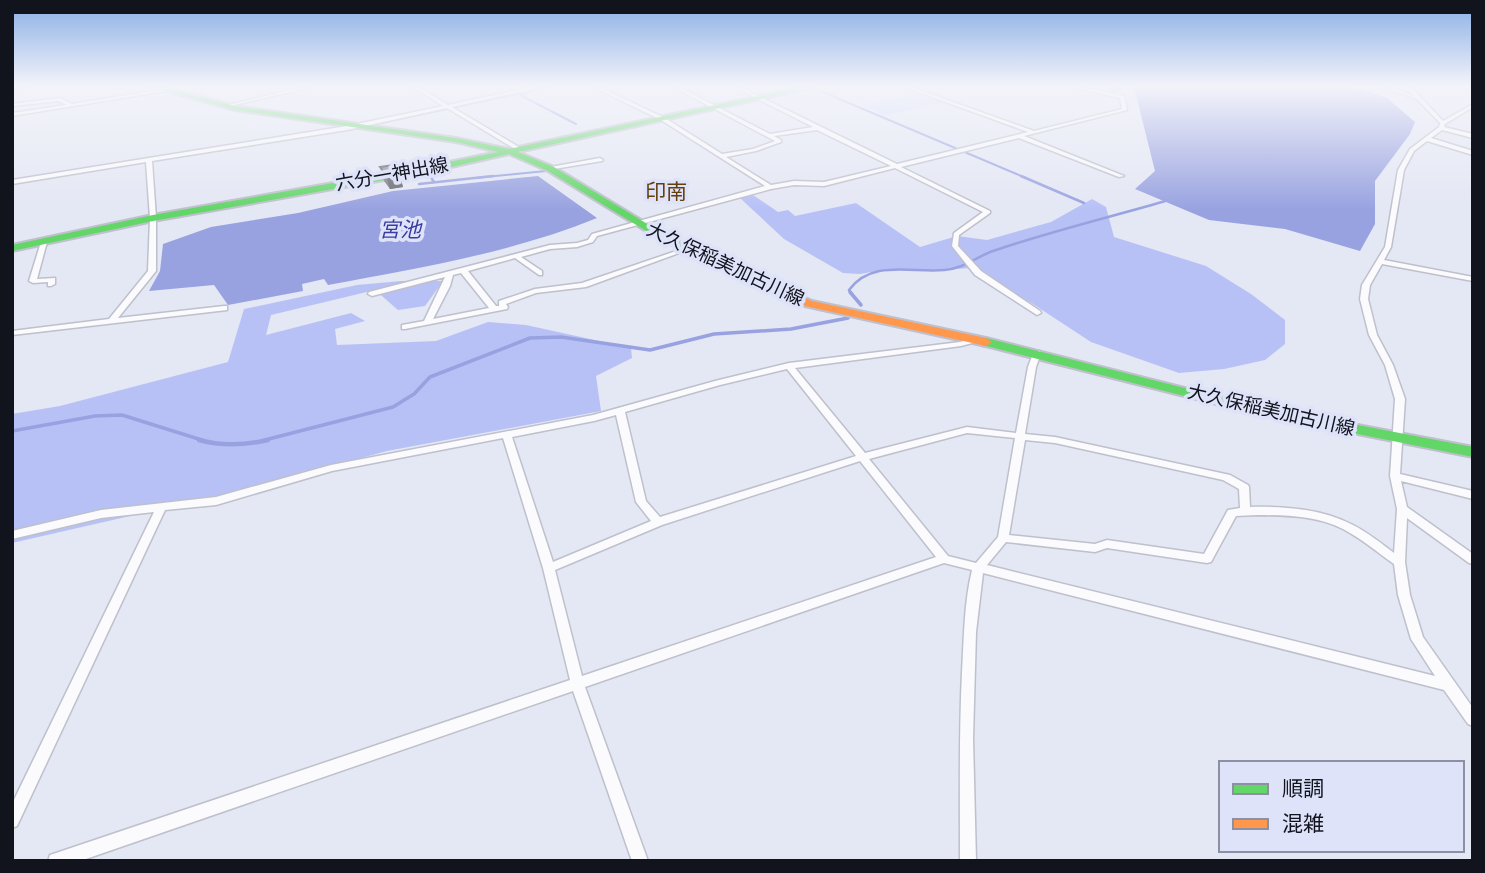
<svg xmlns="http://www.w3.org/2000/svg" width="1485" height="873" viewBox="0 0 1485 873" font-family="Spectral,'Noto Sans JP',serif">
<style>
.green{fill:#d1d8fa}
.forest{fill:#b8c1f6}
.water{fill:#98a2e0}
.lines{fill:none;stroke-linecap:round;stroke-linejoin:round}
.stream-far3{stroke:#98a2e0;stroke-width:2}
.stream-far2{stroke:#98a2e0;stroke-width:2.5}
.stream-far1{stroke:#98a2e0;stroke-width:3.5}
.stream{stroke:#98a2e0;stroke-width:4.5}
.river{fill:#98a2e0;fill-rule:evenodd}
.street-casing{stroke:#bec0cb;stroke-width:3}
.fast-casing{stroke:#bec0cb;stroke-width:4}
.slow-casing{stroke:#bec0cb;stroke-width:4}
.street{fill:#fbfbfd;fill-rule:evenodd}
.fast{fill:#63d668;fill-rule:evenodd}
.slow{fill:#ff974d;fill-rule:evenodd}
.wall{fill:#7e8089}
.shaded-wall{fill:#67686f}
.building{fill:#93959f;stroke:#67686f;stroke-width:2}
.labels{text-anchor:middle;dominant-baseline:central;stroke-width:7;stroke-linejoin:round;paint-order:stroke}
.far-street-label{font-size:19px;fill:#11131d;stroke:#dee3fa}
.far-quarter-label{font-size:21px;fill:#633f0c;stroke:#dee3fa}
.far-water-label{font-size:21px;font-style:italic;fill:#393c9d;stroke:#dee3fa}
</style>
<rect width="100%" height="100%" fill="#e4e7f4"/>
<path class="green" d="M921,94l23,9 -59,12 -24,-10z"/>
<g class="forest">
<path d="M753,195l25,17 10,-2 7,6 61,-13 64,44 37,-11 30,4 64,-18 41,-23 14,8 8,30 92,29 45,28 34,26v24l-20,16 -41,9 -45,4 -88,-31 -58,-38 -62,-36 -48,3 -35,-2 -28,5 -17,-1 -59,-34 -44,-41z"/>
<path d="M401,281h42l-18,25 -27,4 -23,-20 -104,25 -5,20 85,-22 14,8 -30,8 2,16 99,-4 52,-19 38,3 105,23 1,10 -36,18 5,35 -214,40 -152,41 -223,51v-129l48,-8 168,-44 16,-53 113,-24z"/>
</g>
<g class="water">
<path d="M1134,87h219l34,11 28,24 -5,12 -35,47v43l-15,27 -75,-22 -76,-9 -74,-31 20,-18z"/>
<path d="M538,176l59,42c-86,35 -178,50 -269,67l-4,-6 -22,5 1,7 -75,14 -14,-20 -65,6 11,-20 3,-27 48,-17 87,-14 95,-22z"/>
</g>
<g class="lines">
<g class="stream-far3">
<path d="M548,87l-28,8 56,29"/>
<path d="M811,87l215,91"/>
<path d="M12,91l13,-4"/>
<path d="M367,126l155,-33"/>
<path d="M121,166l179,-29"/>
<path d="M425,170l6,8"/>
<path d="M476,178l70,-7"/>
</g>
<g class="stream-far2">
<path d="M430,176l4,6"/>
<path d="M1021,176l63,27"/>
<path d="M419,184l74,-8"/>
<path d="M852,294l-3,-4c23,-31 62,-17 95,-20 19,-1 32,-13 49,-19 58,-20 118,-34 176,-51"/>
</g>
<g class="stream-far1">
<path d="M850,292l11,13"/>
<path d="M12,431l83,-15 27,-1 83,26"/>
<path d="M261,441l132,-34 21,-13 16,-17 100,-39 31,-1 89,13 64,-16 77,-5 57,-11"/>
</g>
<path class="stream" d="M199,440c22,6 47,5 69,0"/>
<path class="river" d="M1111,87h10l1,4 -9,2z"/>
<defs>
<g id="street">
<path d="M303,87h9l-86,20 -2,-1z"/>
<path d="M413,87h6l29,18 84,-18h10l-90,20 70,42 1,1 -3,2 -73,-44 -100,22 -195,31 4,57v53l-38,47 106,-12h3v4l-215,25v-4l97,-12 39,-48 2,-53 -4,-56 -134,22v-4l335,-54 96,-20z"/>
<path d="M593,87h6l66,31 57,36 31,-5 22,-8 -102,-54h6l91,47 43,-7 -79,-40h6l157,77 131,-32 -124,-45h7l123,44 88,-22 -2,-11 -48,-11h10l42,9 3,14 -103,26 100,40 -5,1 -100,-39 -118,29 89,44v2l-31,22 -1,11 23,25 59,40 1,2 -4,2 -62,-40 -23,-29 2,-13 29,-21 -88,-44 -71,18 -30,-1 -23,4 -174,47 -4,6 -16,5 -27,2 -29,8 21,14v4h-3l-24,-17 -47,13 28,35h3v-5l36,-12 47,-6 103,-35 5,1 -104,38 -50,6 -30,11 2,3 -1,2 -102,20h-3v-4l22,-4 21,-44 -73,19 -4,-2 1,-2 181,-47 27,-2 11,-3 4,-6 173,-48 -104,-66zM817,130l74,36 -67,16 -30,-1 -23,4 -45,-28 30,-6 25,-9v-2l-7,-4zM461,273l28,35 -56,11 17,-33 3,-11z"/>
<path d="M1382,87h7l25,9 -8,-9h5l32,34 30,-17v3l-28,17 -1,3 29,7v4l-31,-8 -11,8 42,13v4l-46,-14 -13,10 -10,19 -13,77 -7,13 89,17v4l-91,-17 -12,21 -2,14 9,36 16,30 12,34 -5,75 73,17v8l-72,-18 6,26 66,47v10l-4,-1 -62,-45 -2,44 5,33 13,42 50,71v18l-5,-2 -24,-34 -461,-117 -7,59 -3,106 3,123h-16c0,-63 -1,-126 2,-189 2,-34 2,-69 10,-102l-28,-7 -359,124 63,174h-16l-59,-170 -493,170h-32l2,-6 6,-2 514,-173 -27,-112 -40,-130 -171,33 -116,34 -51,5 -148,316 -5,2v-24l142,-292 -53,6 -89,21v-8l89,-21 115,-13 115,-32 262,-50 122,-34 74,-18 171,-21 13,-4h3l1,2 -1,2 -15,4 -166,22 70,85 102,-26 49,6 12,-66 6,-16h6l1,2 -5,14 -11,67 30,3 175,38 18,10 1,2 1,20c34,-1 73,2 103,18 14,7 28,18 41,28l3,-44 -7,-33 5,-77 -10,-34 -16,-30 -9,-36 2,-14 23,-38 13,-77 12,-21 29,-22 1,-4 -23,-24zM787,369l69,87 -196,61 -14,-16 -21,-89 95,-27zM616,415l20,87 15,19 -98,41 -41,-125 82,-16zM967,433l48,5 -17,99 -22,26 -28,-7 -79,-97zM1025,440l30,3 168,37 16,9 1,19 -12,2 -24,44 -97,-14 -12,4 -86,-9zM860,461l76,96 -354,119 -27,-106 107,-45zM1257,515c28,0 61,1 86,14 19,10 34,23 51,35l4,31 13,44 24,37 -448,-111 19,-23 89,10 12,-4 100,15 4,-1 25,-46z"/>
<path d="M164,89l2,2 -154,25v-3l54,-8 -7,-4 -47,5v-2l48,-6 12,6z"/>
<path d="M600,158l3,2 -1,1 -54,9 -3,-2z"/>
<path d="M44,240l3,2 -10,37 18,-1v6l-4,2h-3v-4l-15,1 -4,-2 12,-39z"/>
</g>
<g id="fast">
<path d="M151,87h12l72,19 221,32 53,11 292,-62h14l-297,65 36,15 113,69 28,12v4l-4,1 -30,-13 -113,-69 -39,-17 -80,18 -276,49 -141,30v-6l141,-30 276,-49 69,-14 -42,-10 -221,-32z"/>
<path d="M986,338l262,66 225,43v10l-225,-45 -266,-67 -2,-3 2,-3z"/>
</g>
<path id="slow" d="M691,247l121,54 174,37 6,4 -6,4 -181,-40 -118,-54v-4z"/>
</defs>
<use href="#street" class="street-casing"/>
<use href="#fast" class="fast-casing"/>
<use href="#slow" class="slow-casing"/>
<use href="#street" class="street"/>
<use href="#fast" class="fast"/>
<use href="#slow" class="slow"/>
</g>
<path class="wall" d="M380,167l19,6 4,14 -13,2 -6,-8z"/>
<path class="shaded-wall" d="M399,173l4,14 -13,2 -4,-14z"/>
<path class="building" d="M393,165l6,8 -13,2 -6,-8z"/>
<linearGradient id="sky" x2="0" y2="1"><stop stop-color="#88ade5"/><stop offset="0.41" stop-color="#f3f4fa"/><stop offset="1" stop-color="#f3f4fa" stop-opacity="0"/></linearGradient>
<rect width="1485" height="210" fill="url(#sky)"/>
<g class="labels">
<g class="far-street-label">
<text transform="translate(392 175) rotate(-10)">六分一神出線</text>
<text transform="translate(725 265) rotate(25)">大久保稲美加古川線</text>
<text transform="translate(1271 411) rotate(13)">大久保稲美加古川線</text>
</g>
<g class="far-quarter-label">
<text x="666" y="193">印南</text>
</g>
<g class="far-water-label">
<text x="400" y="231">宮池</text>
</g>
</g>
<rect width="1485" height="873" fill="none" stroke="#11131d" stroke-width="28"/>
<rect x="1219" y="761" width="245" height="91" fill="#dee3fa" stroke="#8c90a2" stroke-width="2"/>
<rect x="1233" y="784" width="35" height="10" fill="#63d668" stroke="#8c90a2" stroke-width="2"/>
<text x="1282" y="796" font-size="21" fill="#11131d">順調</text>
<rect x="1233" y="819" width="35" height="10" fill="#ff974d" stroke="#8c90a2" stroke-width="2"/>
<text x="1282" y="831" font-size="21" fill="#11131d">混雑</text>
</svg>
